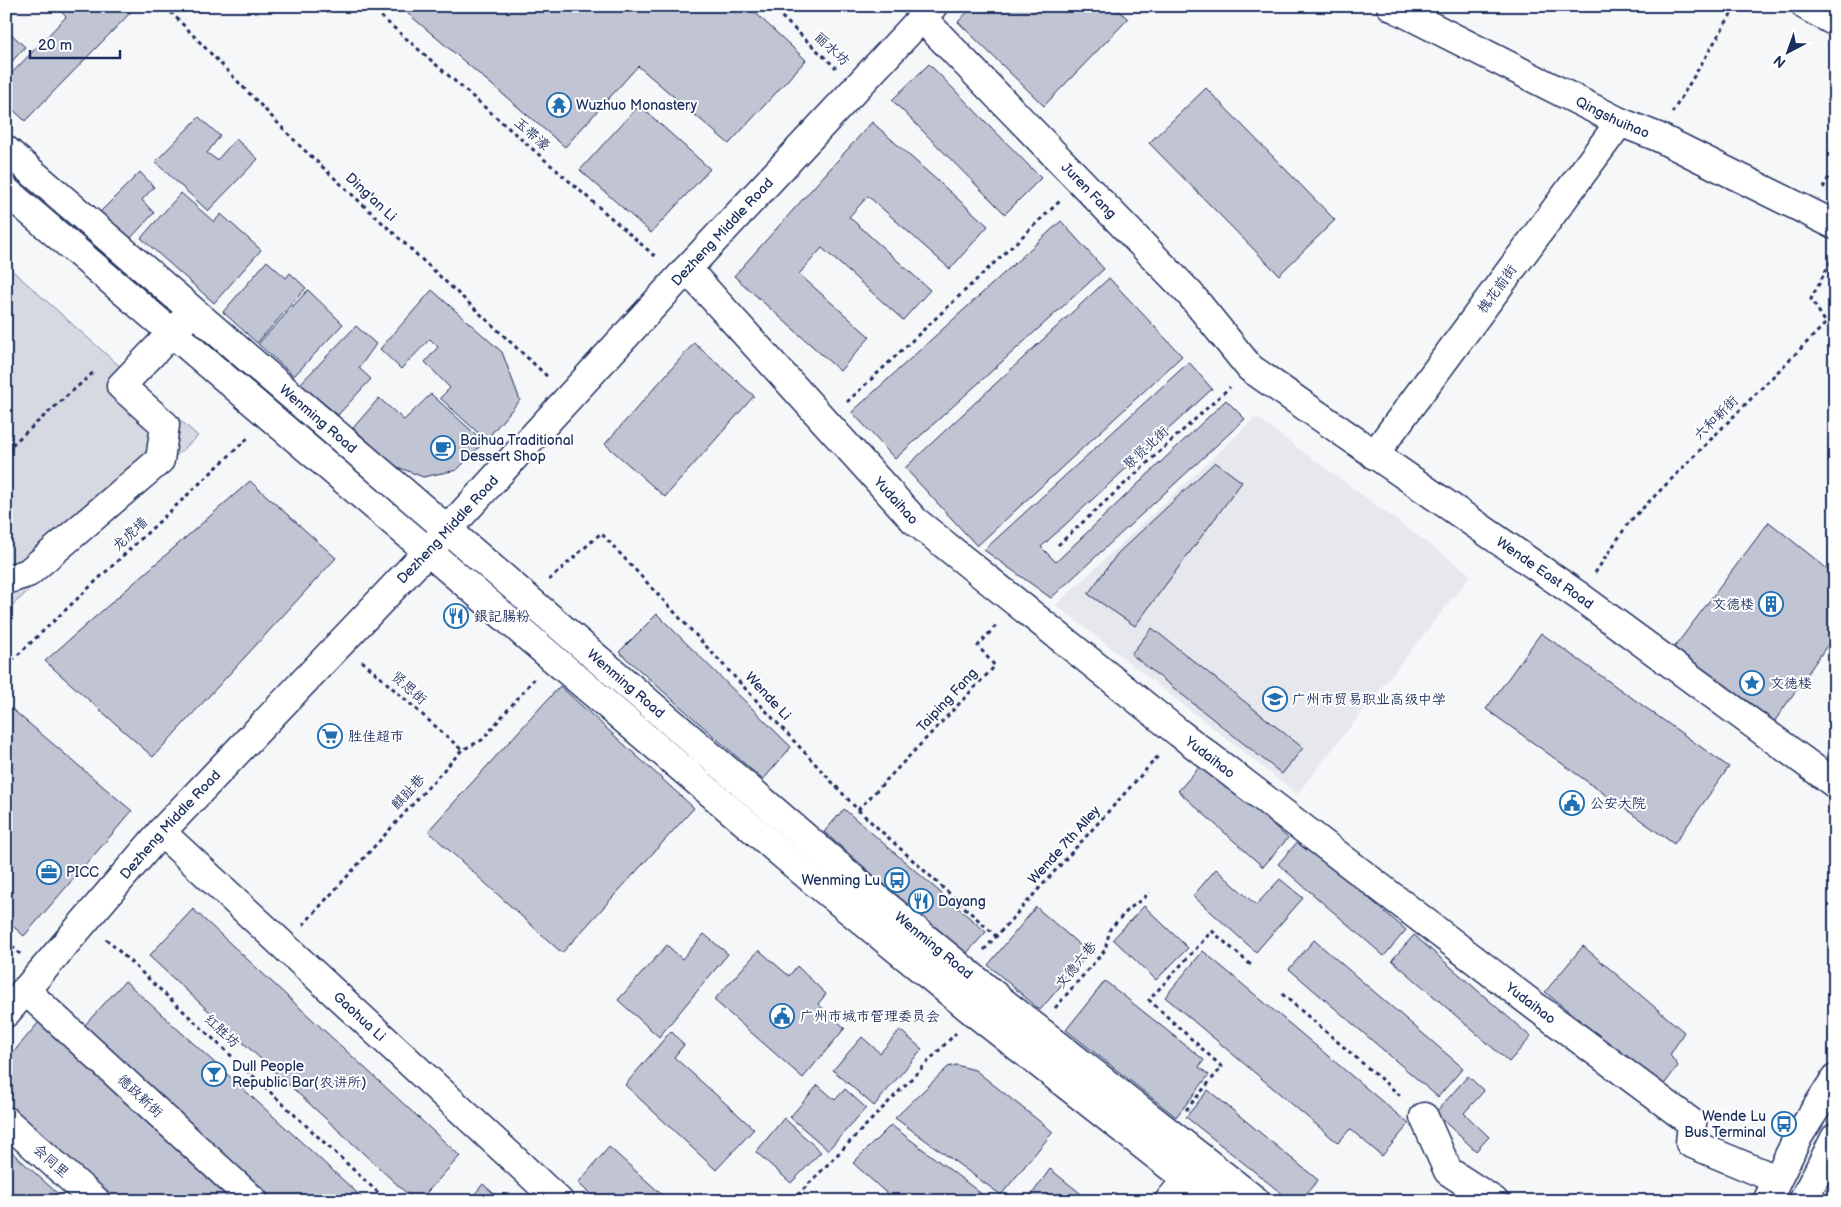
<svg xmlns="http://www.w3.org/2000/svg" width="1841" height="1207" viewBox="0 0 1841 1207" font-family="'Balsamiq Sans','LXGW WenKai TC',sans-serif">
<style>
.built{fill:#e6e8ee}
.green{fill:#d6d9e2;stroke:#7884a0}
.building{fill:#c0c4d3;stroke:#1b2f5e}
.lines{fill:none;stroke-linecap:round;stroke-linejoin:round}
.minor-casing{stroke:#1b2f5e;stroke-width:31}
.major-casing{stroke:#1b2f5e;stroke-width:31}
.path{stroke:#1b2f5e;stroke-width:3;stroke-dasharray:4 4;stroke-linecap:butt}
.minor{stroke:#fff;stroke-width:28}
.major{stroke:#fff;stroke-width:28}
.labels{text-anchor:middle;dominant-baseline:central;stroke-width:4;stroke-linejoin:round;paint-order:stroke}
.street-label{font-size:14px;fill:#1b2f5e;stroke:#fff}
.poi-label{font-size:14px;fill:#1b2f5e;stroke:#fff;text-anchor:start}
</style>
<rect width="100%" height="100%" fill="#f6f7f9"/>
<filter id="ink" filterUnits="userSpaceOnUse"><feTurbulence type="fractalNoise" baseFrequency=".02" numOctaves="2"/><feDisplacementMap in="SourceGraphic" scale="10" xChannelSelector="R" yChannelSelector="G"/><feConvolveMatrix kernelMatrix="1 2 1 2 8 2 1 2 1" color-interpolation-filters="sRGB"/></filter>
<g filter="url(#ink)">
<path class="built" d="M1256,417l215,158 -174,219 -241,-189z"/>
<path class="green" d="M6,265l192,171 -192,175z"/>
<g class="building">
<path d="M56,6h81l-112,115 -19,-18v-24l60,-62z"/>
<path d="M399,6h349l58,54 -77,84 -91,-78 -73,81z"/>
<path d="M973,6h141l14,13 -84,87 -86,-84z"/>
<path d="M6,29l19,18 -19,21z"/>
<path d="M929,64l112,114 -36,36 -113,-114z"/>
<path d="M1206,88l129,132 -56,55 -130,-132z"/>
<path d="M639,105l71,64 -59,64 -71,-63z"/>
<path d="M199,117l21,19 -13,17 10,7 19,-21 22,20 -50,52 -53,-49z"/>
<path d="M872,122l116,104 -38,43 -82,-73 -19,21 81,73 -27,30 -81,-72 -23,26 71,63 -30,34 -106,-95z"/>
<path d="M140,172l14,15 -12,13 12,13 -26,28 -30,-27z"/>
<path d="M181,193l33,29 7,-8 40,36 -47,53 -73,-65z"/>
<path d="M1061,221l43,48 -209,190 -43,-47z"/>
<path d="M267,261l19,17 4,-5 16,15 -49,55 -34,-31z"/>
<path d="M1109,278l73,78 -205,190 -72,-78z"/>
<path d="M308,290l35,34 -49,52 -36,-32z"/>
<path d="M432,290l70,62 18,48 -34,40 -46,-42 10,-10 -25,-26 13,-15 -8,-8 -29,30 -21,-20z"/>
<path d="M356,326l20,18 -17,24 12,11 -33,36 -38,-31z"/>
<path d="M694,343l60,53 -89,101 -60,-53z"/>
<path d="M1189,362l23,27 -171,158 15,15 170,-162 19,19 -194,179 -67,-48z"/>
<path d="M431,394l53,48 -27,28 -34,7 -28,-11 -42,-38 26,-30 25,22z"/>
<path d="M1215,462l27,20 -107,144 -47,-32 30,-41z"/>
<path d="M250,481l86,77 -183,199 -108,-96z"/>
<path d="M1769,522l66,53v59l-61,88 -101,-73z"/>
<path d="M657,614l134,133 -28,33 -144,-128z"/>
<path d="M1152,628l151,120 -21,26 -151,-120z"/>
<path d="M1541,633l188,134 -55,77 -188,-135z"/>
<path d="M560,686l134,122 -132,145 -134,-122z"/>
<path d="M6,704l126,107 -108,125 -18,-16z"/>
<path d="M1203,763l85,75 -25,29 -85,-76z"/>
<path d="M844,809l142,123 -21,23 -141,-123z"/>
<path d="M1300,839l106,91 -22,26 -106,-92z"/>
<path d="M1216,869l40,36 24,-26 23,19 -47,54 -63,-56z"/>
<path d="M1144,906l44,42 -32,32 -43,-41z"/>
<path d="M1036,907l53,46 -49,57 -52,-45z"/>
<path d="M193,909l267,247 -41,45h-4l-266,-245z"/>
<path d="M704,934l24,20 -69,83 -41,-37 49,-55 15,14z"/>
<path d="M1414,935l117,102 -22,25 -117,-102z"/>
<path d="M1314,940l149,128 -25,29 -149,-128z"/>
<path d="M1583,946l101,86 -14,23 8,11 -16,21 -117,-95z"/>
<path d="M759,950l30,26 8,-10 29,28 -8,10 27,24 -42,50 -89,-78z"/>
<path d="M1203,951l206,173 -27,32 -32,-27 -12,14 -173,-146z"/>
<path d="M125,981l241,220h-94l-190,-173z"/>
<path d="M1105,981l99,79 -5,7 10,8 -33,42 -110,-87z"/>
<path d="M39,1022l194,179h-124l-103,-92v-48z"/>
<path d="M900,1030l22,19 -48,57 -41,-36 29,-33 18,16z"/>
<path d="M671,1031l13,14 -10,12 80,72 -38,41 -91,-85z"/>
<path d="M956,1065l19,5 78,62 -52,63 -106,-77 53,-51z"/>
<path d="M1468,1076l16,15 -20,22 25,24 -13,14 -41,-38z"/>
<path d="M818,1085l17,15 10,-11 21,19 -38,42 -38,-33z"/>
<path d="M1208,1090l110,90 -18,21h-9l-105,-84z"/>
<path d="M784,1118l37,34 -30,31 -35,-31z"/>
<path d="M891,1125l100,76h-96l-42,-38z"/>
<path d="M6,1147l60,54h-60z"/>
<path d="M609,1147l60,54h-71l-20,-18z"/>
<path d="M1050,1169l40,32h-63z"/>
<path d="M483,1184l19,17h-33z"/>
</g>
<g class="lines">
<defs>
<g id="minor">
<path id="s1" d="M1391,6l229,116 38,15 177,88"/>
<path d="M1806,6l29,16"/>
<path id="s2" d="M922,18l268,276 60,74 329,228 256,188"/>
<path id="s3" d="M687,269l227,251 265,213 357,274 156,116 -2,20 86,36"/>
<path d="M1374,455l246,-333"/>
<path d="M6,580l22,-7 132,-113 5,-35 -44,-39 71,-74"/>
<path id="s4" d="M161,832l398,369"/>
<path d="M25,990l229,211"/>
<path id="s5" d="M6,1013l155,-181 267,-281 259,-282 246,-263"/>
<path d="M1424,1117l24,54 46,30"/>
<path d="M6,1121l90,80"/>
<path d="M1169,1201l32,-39"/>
</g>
<g id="major">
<path id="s6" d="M6,150l850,731 147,121 253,199"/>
<path d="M6,191l810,692 159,130 239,188"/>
<path d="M1767,1201l32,-66 36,-56"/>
<path d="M1803,1201l32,-63"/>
</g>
</defs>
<use href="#minor" class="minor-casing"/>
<use href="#major" class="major-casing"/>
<g class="path">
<path d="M165,6l135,140 248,231"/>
<path d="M369,6l288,252"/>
<path d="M770,6l66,62"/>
<path d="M1672,113l64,-107"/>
<path d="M1823,188l12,-22"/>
<path d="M847,402l214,-202"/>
<path d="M6,450l89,-79"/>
<path d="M1058,545l172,-158"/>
<path d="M1595,573l34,-51 197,-199 -15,-24 24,-46"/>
<path d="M549,580l52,-47 257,277 139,127"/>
<path d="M362,661l100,89"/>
<path d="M6,666l244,-230"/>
<path d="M858,810l137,-144 -17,-20 20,-23"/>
<path d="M303,925l159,-175 20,-10 52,-61"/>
<path d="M106,939l281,262"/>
<path d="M6,941l14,13"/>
<path d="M984,950l176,-196"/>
<path d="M1282,994l121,104"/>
<path d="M1055,1008l50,-58 5,-21 19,-20 21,-16"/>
<path d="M1186,1110l36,-43 -73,-67 63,-69 39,34"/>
<path d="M792,1201l164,-168"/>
</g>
<use href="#minor" class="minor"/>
<use href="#major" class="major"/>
</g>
</g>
<defs>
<symbol id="temple-ring" viewBox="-11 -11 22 22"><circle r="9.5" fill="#fff" stroke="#1f6fb2" stroke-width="1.5"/><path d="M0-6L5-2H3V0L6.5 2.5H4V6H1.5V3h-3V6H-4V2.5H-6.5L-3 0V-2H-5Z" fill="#1f6fb2"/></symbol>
<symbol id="cafe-ring" viewBox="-11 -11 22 22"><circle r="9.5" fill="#fff" stroke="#1f6fb2" stroke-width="1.5"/><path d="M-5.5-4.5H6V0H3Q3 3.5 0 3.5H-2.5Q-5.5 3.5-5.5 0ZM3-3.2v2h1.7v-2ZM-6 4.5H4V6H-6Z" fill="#1f6fb2"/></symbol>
<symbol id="building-ring" viewBox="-11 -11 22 22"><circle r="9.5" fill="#fff" stroke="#1f6fb2" stroke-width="1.5"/><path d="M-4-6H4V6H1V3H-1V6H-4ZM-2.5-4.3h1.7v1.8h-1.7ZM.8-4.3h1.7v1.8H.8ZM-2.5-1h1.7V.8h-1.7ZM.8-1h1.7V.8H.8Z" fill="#1f6fb2"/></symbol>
<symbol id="restaurant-ring" viewBox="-11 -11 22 22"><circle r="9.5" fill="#fff" stroke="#1f6fb2" stroke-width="1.5"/><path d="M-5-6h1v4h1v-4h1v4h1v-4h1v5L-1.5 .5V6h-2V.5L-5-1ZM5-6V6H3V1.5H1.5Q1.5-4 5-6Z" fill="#1f6fb2"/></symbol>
<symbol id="sight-ring" viewBox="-11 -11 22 22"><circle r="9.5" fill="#fff" stroke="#1f6fb2" stroke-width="1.5"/><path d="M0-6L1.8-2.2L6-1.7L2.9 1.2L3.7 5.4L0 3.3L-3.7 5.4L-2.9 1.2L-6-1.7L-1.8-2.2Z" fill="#1f6fb2"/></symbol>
<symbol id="school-ring" viewBox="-11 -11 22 22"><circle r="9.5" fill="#fff" stroke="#1f6fb2" stroke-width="1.5"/><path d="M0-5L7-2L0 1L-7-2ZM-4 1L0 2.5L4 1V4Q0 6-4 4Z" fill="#1f6fb2"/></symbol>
<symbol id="supermarket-ring" viewBox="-11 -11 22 22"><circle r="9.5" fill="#fff" stroke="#1f6fb2" stroke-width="1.5"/><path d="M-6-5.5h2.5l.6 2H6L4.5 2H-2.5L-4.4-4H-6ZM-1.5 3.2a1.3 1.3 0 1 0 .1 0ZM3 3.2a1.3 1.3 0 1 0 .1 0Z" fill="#1f6fb2"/></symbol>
<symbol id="civic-ring" viewBox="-11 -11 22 22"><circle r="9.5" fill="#fff" stroke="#1f6fb2" stroke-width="1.5"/><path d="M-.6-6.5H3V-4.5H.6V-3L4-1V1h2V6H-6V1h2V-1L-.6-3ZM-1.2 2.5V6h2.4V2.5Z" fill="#1f6fb2"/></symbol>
<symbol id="office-ring" viewBox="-11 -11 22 22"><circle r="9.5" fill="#fff" stroke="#1f6fb2" stroke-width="1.5"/><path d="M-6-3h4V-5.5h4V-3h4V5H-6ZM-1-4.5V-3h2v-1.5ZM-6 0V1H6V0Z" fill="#1f6fb2"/></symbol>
<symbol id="bus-ring" viewBox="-11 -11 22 22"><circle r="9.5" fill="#fff" stroke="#1f6fb2" stroke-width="1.5"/><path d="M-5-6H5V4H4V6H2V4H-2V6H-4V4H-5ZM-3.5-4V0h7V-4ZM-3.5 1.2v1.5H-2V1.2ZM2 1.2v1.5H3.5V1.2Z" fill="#1f6fb2"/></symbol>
<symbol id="bar-ring" viewBox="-11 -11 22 22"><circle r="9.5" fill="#fff" stroke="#1f6fb2" stroke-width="1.5"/><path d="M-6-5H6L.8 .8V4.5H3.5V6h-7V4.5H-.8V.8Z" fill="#1f6fb2"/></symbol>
</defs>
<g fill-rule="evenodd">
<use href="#temple-ring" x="545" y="91" width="28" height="28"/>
<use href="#cafe-ring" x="429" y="434" width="28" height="28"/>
<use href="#building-ring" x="1757" y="590" width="28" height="28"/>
<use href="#restaurant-ring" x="442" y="602" width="28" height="28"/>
<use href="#sight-ring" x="1738" y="669" width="28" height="28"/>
<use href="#school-ring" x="1261" y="685" width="28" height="28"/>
<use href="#supermarket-ring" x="316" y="722" width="28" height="28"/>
<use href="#civic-ring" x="1558" y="789" width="28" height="28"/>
<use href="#office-ring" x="35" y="858" width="28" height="28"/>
<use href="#bus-ring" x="883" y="866" width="28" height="28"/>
<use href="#restaurant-ring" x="907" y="887" width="28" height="28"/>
<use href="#civic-ring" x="768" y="1002" width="28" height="28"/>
<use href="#bar-ring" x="200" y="1060" width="28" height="28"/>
<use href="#bus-ring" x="1770" y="1110" width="28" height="28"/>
</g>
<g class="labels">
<g class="street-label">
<text transform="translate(832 49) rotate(43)">丽水坊</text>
<text stroke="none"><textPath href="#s1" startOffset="248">Qingshuihao</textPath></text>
<text transform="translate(532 134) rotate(41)">玉带濠</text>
<text stroke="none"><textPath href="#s2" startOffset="240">Juren Fang</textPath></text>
<text transform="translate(371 197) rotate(43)">Ding'an Li</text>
<text stroke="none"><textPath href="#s5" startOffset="1060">Dezheng Middle Road</textPath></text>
<text transform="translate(1497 289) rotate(-54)">槐花前街</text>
<text transform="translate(1716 418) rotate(-45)">六和新街</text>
<text stroke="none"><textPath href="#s6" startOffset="412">Wenming Road</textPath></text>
<text transform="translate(1146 448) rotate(-43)">聚贤北街</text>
<text stroke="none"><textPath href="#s3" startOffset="312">Yudaihao</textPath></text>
<text stroke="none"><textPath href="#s5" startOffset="655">Dezheng Middle Road</textPath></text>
<text transform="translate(130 534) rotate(-43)">龙虎墙</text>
<text stroke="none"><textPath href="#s2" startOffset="839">Wende East Road</textPath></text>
<text stroke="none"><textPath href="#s6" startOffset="818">Wenming Road</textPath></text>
<text transform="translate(409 688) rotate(41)">贤思街</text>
<text transform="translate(768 696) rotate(47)">Wende Li</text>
<text transform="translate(947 700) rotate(-47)">Taiping Fang</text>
<text stroke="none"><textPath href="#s3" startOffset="718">Yudaihao</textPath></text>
<text transform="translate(408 792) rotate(-48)">麒趾巷</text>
<text stroke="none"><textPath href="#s5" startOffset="250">Dezheng Middle Road</textPath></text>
<text transform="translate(1064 845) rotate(-48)">Wende 7th Alley</text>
<text stroke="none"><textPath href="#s6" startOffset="1222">Wenming Road</textPath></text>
<text transform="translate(1076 965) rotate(-51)">文德六巷</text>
<text stroke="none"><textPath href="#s3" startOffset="1122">Yudaihao</textPath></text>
<text stroke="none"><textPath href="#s4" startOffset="271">Gaohua Li</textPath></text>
<text transform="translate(222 1031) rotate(43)">红胜坊</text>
<text transform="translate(140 1096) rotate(43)">德政新街</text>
<text transform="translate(51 1161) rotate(42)">会同里</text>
</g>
<g class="poi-label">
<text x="576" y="105">Wuzhuo Monastery</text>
<text x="460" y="440">Baihua Traditional<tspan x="460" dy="16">Dessert Shop</tspan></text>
<text x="1754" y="604" text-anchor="end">文德楼</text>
<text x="474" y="616">銀記腸粉</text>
<text x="1770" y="683">文徳楼</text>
<text x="1292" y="699">广州市贸易职业高级中学</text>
<text x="348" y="736">胜佳超市</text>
<text x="1590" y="803">公安大院</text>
<text x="66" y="872">PICC</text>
<text x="880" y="880" text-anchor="end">Wenming Lu</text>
<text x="938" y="901">Dayang</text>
<text x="800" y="1016">广州市城市管理委员会</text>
<text x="232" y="1066">Dull People<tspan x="232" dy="16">Republic Bar(农讲所)</tspan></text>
<text x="1766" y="1116" text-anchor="end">Wende Lu<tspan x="1766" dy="16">Bus Terminal</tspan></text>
</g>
</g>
<rect width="1841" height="1207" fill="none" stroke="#fff" stroke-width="25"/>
<rect x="12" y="12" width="1816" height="1182" fill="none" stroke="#1b2f5e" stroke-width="2" filter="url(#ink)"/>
<g transform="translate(1788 52) rotate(221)" stroke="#ffffff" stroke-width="4" paint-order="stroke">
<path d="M0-4L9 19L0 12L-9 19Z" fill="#1b2f5e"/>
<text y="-8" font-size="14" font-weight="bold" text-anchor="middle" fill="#1b2f5e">N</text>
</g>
<path d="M30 50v8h90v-8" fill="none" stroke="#1b2f5e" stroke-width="2.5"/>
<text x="38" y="50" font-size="15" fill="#1b2f5e" stroke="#ffffff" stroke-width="4" paint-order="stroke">20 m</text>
</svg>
